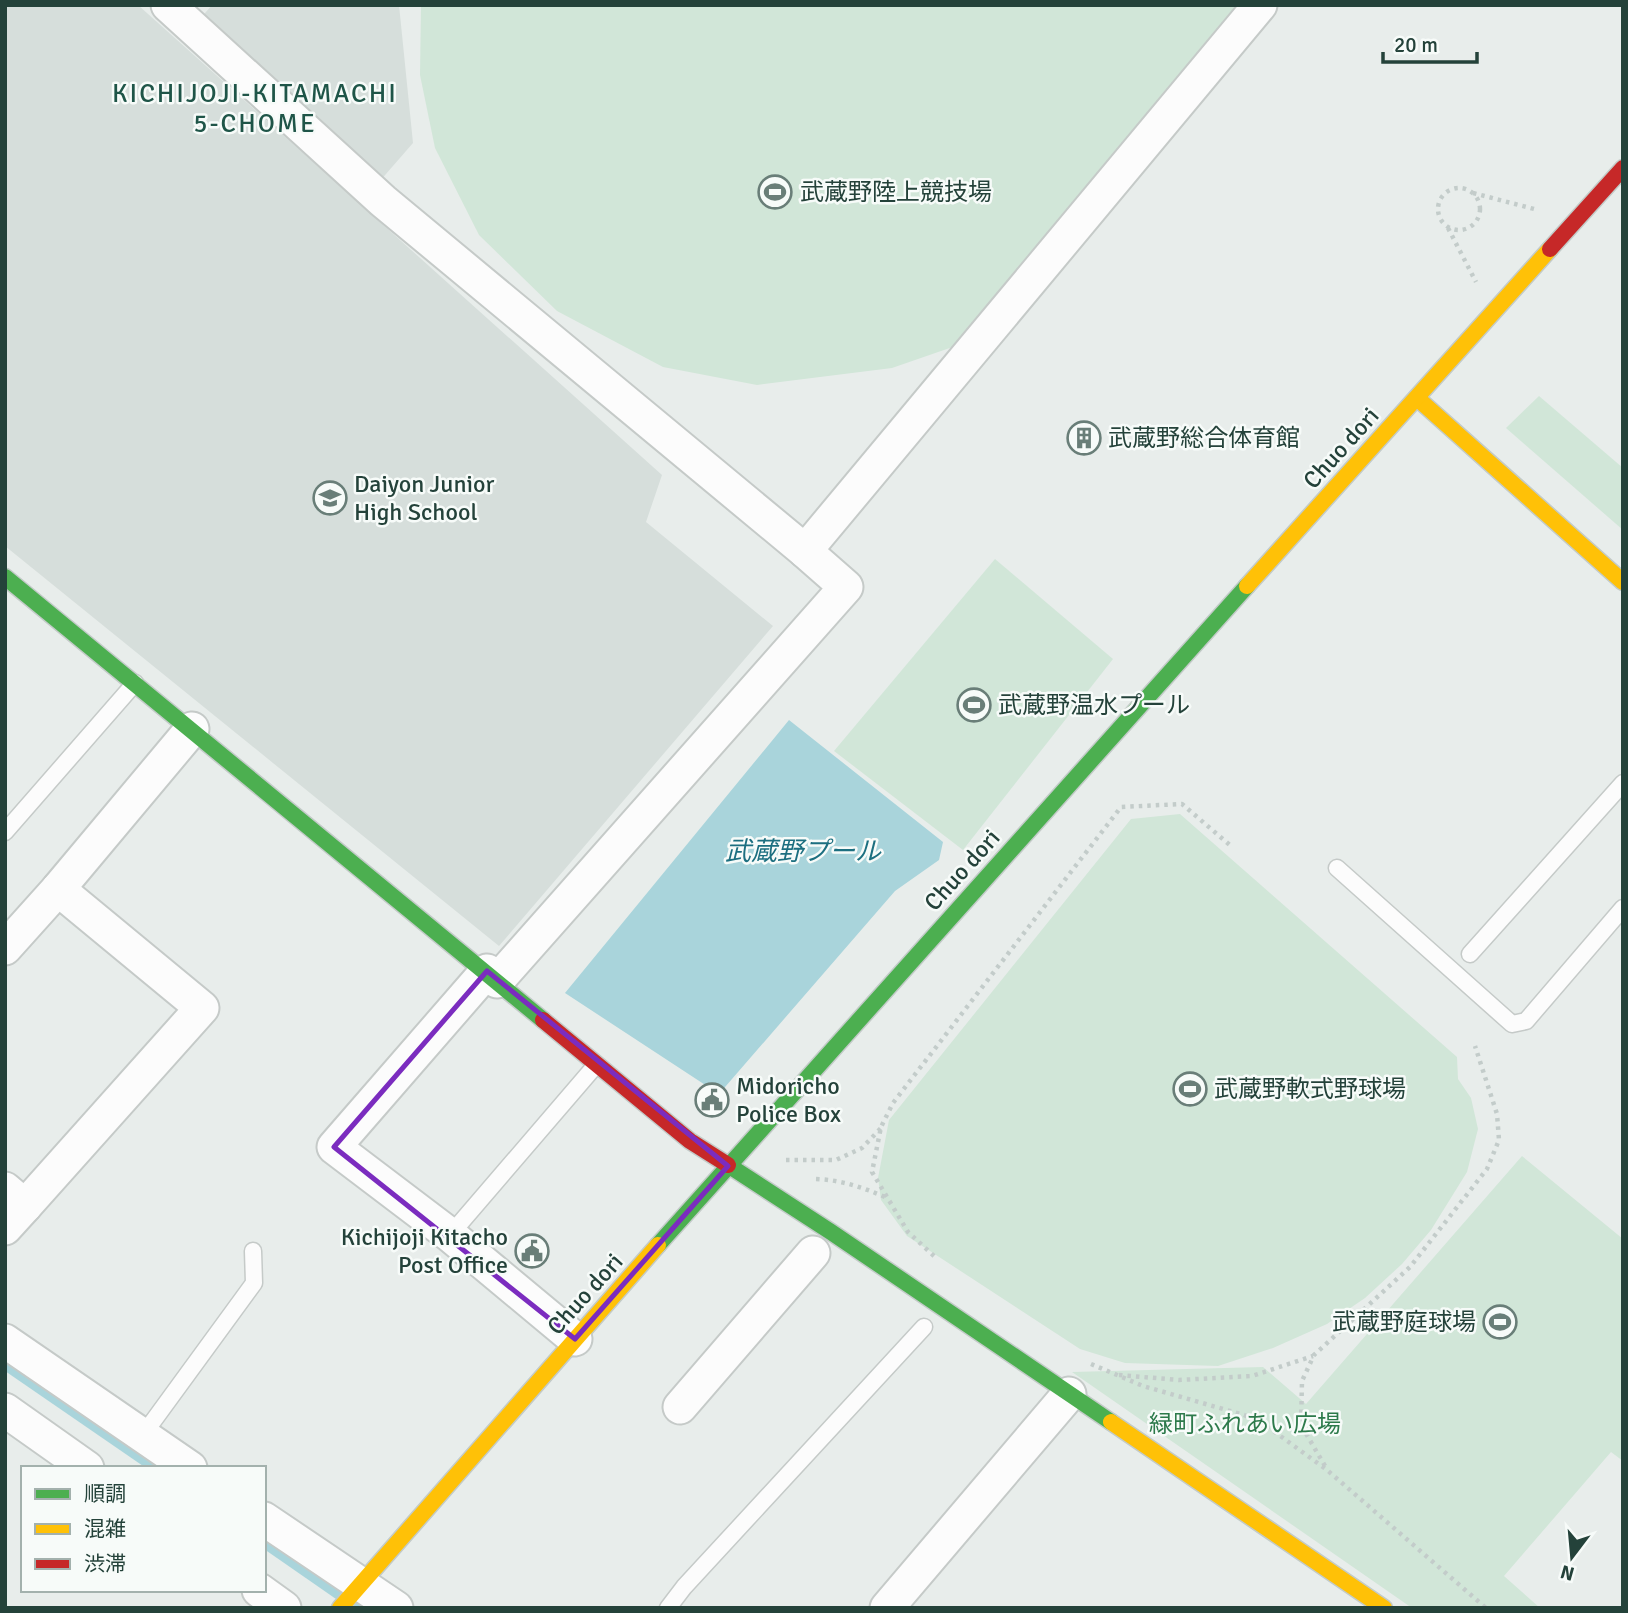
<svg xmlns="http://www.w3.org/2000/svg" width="1628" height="1613" viewBox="0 0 1628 1613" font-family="Signika,'Noto Sans JP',sans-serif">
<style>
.built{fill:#d6dedb}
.green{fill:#d1e6d8}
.water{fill:#a9d4db}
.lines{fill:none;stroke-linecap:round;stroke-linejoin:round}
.lane-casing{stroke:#c5cac8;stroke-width:19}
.street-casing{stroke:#c5cac8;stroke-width:37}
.fast-casing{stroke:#c3cbc8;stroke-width:19}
.slow-casing{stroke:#c3cbc8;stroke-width:19}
.jam-casing{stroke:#c3cbc8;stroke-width:19}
.path{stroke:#c3ccca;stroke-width:4.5;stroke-dasharray:3.5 5;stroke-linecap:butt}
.lane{stroke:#fcfcfc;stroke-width:16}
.street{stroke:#fcfcfc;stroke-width:33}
.fast{stroke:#4caf50;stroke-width:16}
.slow{stroke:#ffc107;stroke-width:16}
.jam{stroke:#c62828;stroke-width:16}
.marked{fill:none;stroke:#7b2cbf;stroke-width:5;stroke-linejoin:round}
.labels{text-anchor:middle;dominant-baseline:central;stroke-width:5;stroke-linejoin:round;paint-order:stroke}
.poi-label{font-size:24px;fill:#24423a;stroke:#f7fbf9;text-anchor:start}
.street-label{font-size:24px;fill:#24423a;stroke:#f7fbf9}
.park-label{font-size:24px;fill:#2d7a4b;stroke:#f7fbf9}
.neighbourhood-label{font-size:26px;letter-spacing:2px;fill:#1f5548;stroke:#f7fbf9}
.water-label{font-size:26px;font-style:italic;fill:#1c6f80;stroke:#f7fbf9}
</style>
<rect width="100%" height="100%" fill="#e8edeb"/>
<g class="built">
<path d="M5,5h133l524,470 -16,47 127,104 -274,320 -494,-400z"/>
<path d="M212,5h187l14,138 -34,39 -180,-162z"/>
</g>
<g class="green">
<path d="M421,5h827l-281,337 -75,26 -135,17 -94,-18 -106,-56 -78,-76 -44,-87 -15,-73z"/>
<path d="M1539,396l84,72v62l-117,-102z"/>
<path d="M995,559l118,100 -150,191 -129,-99z"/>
<path d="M1180,814l277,243 1,22 13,19 7,31 -11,43 -36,58 -29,34 -37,34 -38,26 -54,24 -55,18 -93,-3 -45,-14 -173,-113 -26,-36 -3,-22 11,-58 242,-301z"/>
<path d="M1522,1156l101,83v222l-12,-9 -107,124 36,32h-128l-340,-236 191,-5 43,37z"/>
</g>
<g class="water">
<path d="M789,720l154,122 -4,18 -44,31 -176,203 -154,-101z"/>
<path d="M5,1356l162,112h-21l-141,-97z"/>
<path d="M264,1535l107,73h-22l-85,-59z"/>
</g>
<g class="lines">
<defs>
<g id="lane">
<path d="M5,832l130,-149"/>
<path d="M1337,868l175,156 14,-3 97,-113"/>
<path d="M1470,954l153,-171"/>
<path d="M450,1235l146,-170"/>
<path d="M143,1435l111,-152 -1,-32"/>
<path d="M668,1608l16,-21 240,-260"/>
</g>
<g id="street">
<path d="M168,5l215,196 422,350 41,36 -349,394"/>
<path d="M805,551l455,-546"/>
<path d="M5,948l53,-59 134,-160"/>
<path d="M487,971l-153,176 116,88 125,104"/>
<path d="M5,1189l20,17 -20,22"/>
<path d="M25,1206l177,-198 -144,-119"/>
<path d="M5,1341l185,127"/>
<path d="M680,1407l133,-154"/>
<path d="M5,1410l82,58"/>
<path d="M264,1519l132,89"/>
<path d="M259,1590l25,18"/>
<path d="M887,1608l182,-214"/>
</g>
<g id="fast">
<path d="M5,577l538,443"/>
<path d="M728,1165l103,67 280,190"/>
<path d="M658,1245l589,-659"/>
</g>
<g id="slow">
<path d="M1417,398l206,184"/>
<path d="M1247,586l303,-337"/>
<path d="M1111,1422l273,186"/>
<path d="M340,1608l318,-363"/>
</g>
<g id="jam">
<path d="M1550,249l73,-81"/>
<path d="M543,1020l147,121 38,24"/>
</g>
</defs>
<use href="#lane" class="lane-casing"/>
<use href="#street" class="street-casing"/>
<use href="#fast" class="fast-casing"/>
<use href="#slow" class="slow-casing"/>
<use href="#jam" class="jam-casing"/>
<g class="path">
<circle cx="1459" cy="209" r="21"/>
<path d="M1473,193l65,17"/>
<path d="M1448,228l28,54"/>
<path d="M786,1160h50l26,-12 19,-20"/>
<path d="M816,1179c25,1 46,8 69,18"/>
<path d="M934,1256l-26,-24 -36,-60 9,-45 12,-24 228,-296 61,-3 49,42"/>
<path d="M1091,1364l52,22 101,29 24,12 59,43 159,138"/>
<path d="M1119,1375l60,5 73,-4 61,-20"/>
<path d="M1325,1466l-24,-41 1,-44 12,-26 96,-88 77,-98 12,-29 -2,-26 -22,-68"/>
</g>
<use href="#lane" class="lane"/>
<use href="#street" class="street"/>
<use href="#fast" class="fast"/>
<use href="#slow" class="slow"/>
<use href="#jam" class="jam"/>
</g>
<path class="marked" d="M487,971l241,195 -153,173 -241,-192z"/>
<defs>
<symbol id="stadium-ring" viewBox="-11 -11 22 22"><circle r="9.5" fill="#f7fbf9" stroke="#697e78" stroke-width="1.5"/><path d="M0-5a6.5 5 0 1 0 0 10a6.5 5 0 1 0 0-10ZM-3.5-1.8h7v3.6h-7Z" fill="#697e78"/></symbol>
<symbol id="building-ring" viewBox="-11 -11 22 22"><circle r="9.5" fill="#f7fbf9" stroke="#697e78" stroke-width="1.5"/><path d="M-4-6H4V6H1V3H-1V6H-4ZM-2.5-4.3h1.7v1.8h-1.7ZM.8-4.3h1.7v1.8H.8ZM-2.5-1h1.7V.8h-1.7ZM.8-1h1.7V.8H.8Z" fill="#697e78"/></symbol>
<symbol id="school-ring" viewBox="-11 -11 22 22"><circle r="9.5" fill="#f7fbf9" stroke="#697e78" stroke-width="1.5"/><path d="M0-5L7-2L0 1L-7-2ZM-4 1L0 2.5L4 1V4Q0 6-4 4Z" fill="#697e78"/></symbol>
<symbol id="civic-ring" viewBox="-11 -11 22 22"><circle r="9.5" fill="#f7fbf9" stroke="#697e78" stroke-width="1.5"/><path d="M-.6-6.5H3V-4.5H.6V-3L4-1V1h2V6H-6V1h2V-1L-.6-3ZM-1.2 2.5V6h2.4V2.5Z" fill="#697e78"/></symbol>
</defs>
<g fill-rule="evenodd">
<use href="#stadium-ring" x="756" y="173" width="38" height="38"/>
<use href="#building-ring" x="1065" y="419" width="38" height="38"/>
<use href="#school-ring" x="311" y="479" width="38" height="38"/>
<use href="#stadium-ring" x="955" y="686" width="38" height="38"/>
<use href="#stadium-ring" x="1171" y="1070" width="38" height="38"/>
<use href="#civic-ring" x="693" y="1081" width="38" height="38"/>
<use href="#civic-ring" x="513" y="1232" width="38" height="38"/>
<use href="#stadium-ring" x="1481" y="1303" width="38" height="38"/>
</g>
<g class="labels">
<g class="poi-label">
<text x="800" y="192">武蔵野陸上競技場</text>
<text x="1108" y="438">武蔵野総合体育館</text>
<text x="354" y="484">Daiyon Junior<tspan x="354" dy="28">High School</tspan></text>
<text x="998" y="705">武蔵野温水プール</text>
<text x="736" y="1086">Midoricho<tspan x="736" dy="28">Police Box</tspan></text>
<text x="1214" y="1089">武蔵野軟式野球場</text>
<text x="508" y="1237" text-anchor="end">Kichijoji Kitacho<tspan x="508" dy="28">Post Office</tspan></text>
<text x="1476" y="1322" text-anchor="end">武蔵野庭球場</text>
</g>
<g class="street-label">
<text transform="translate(1341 448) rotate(-48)">Chuo dori</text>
<text transform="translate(962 870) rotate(-48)">Chuo dori</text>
<text transform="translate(585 1294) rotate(-48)">Chuo dori</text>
</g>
<g class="park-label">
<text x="1245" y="1424">緑町ふれあい広場</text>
</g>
<g class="neighbourhood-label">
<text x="255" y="94">KICHIJOJI-KITAMACHI<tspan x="255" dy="30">5-CHOME</tspan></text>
</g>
<g class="water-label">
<text x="803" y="852">武蔵野プール</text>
</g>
</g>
<rect width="1628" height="1613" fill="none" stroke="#24423a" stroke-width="14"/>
<rect x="21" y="1466" width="245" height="126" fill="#f7fbf9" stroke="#a3b1ad" stroke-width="2"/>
<rect x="35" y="1489" width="35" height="10" fill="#4caf50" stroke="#a3b1ad" stroke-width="2"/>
<text x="84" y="1501" font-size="21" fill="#24423a">順調</text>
<rect x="35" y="1524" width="35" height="10" fill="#ffc107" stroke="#a3b1ad" stroke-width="2"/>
<text x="84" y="1536" font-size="21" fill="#24423a">混雑</text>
<rect x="35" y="1559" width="35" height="10" fill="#c62828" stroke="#a3b1ad" stroke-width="2"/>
<text x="84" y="1571" font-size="21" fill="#24423a">渋滞</text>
<g transform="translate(1572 1557) rotate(196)" stroke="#f7fbf9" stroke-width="5" paint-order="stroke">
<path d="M0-5L12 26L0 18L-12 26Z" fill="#24423a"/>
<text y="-10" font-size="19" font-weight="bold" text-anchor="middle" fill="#24423a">N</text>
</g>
<path d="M1383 52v10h94v-10" fill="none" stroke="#24423a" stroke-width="3.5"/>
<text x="1394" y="52" font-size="21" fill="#24423a" stroke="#f7fbf9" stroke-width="5" paint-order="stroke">20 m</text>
</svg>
